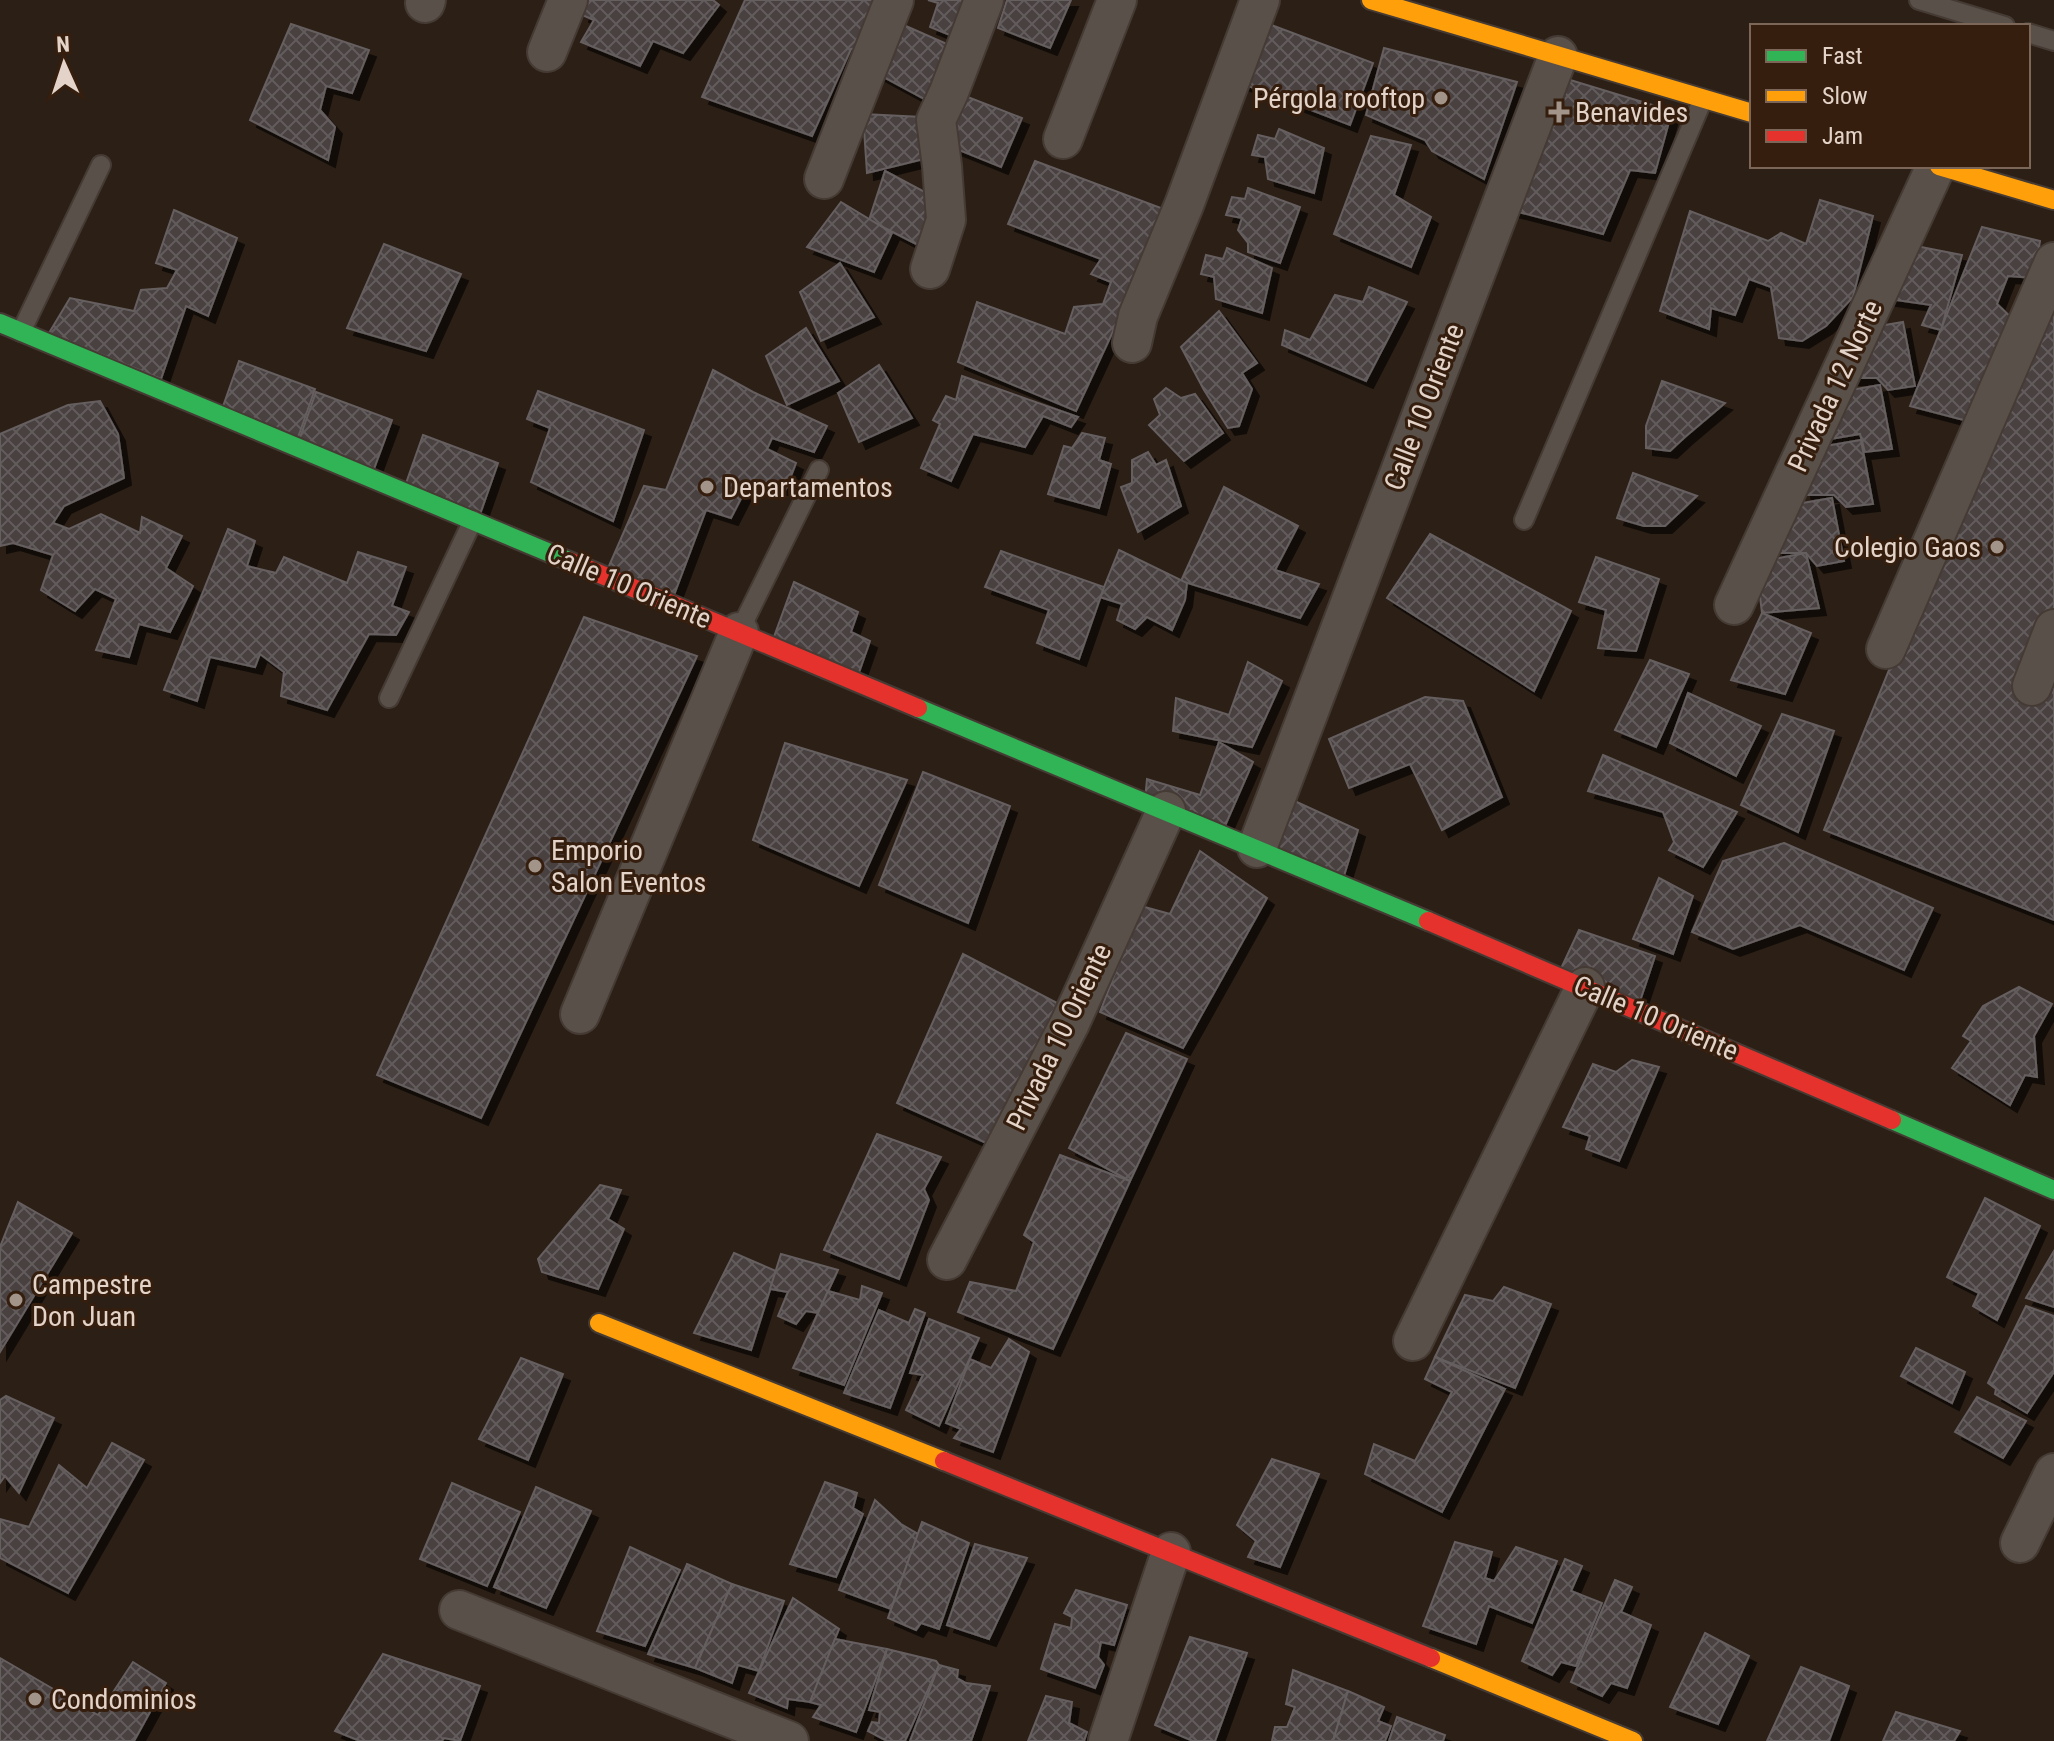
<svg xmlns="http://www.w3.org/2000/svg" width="2054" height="1741" viewBox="0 0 2054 1741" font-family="'Roboto Condensed',sans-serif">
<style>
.building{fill:url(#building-cross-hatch);stroke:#665f60;stroke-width:2;filter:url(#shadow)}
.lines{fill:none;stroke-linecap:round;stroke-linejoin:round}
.lane-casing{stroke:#453b34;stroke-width:22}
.street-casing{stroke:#453b34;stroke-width:42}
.fast-casing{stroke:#453b34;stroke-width:22}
.slow-casing{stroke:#453b34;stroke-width:22}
.jam-casing{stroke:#453b34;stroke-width:22}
.lane{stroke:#595049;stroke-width:18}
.street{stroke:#595049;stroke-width:38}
.fast{stroke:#30b455;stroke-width:18}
.slow{stroke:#ff9f0a;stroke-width:18}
.jam{stroke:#e5322d;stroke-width:18}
.poi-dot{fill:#a3948a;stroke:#351e0d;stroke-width:3}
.labels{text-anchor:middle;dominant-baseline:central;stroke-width:6;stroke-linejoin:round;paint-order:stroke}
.poi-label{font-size:28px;fill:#e3d3c8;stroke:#351e0d;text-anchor:start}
.street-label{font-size:28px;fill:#e3d3c8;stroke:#351e0d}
</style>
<defs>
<pattern id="building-cross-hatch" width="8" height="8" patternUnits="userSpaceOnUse" patternTransform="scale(2)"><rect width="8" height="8" fill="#484041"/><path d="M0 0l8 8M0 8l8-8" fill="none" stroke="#625b5b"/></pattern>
<filter id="shadow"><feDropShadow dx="7" dy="7" stdDeviation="0" flood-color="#0009"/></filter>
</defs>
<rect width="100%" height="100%" fill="#2c1f16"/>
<g class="building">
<path d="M588,0h125l6,5 -36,48 -30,-12 -13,25 -59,-24 13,-22 -12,-5z"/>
<path d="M745,0h140l-18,48 -16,1 -39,87 -110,-39z"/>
<path d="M928,0h52l-18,40 -32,-13 8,-24z"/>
<path d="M1007,0h64l-21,48 -52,-20z"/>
<path d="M899,23l57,25 -30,52 -48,-26z"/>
<path d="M1266,23l107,40 -23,62 -107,-41z"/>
<path d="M291,24l78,26 -17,43 -26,-7 -6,24 15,17 -7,33 -78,-40z"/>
<path d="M1384,48l133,34 -33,97 -52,-28 -7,-11 -59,-25z"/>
<path d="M1557,76l115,35 -17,62 -25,-3 -27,64 -92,-24z"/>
<path d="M965,96l57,22 -21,49 -52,-21z"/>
<path d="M863,114l59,3 10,40 -65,16z"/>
<path d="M1279,129l45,19 -10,45 -46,-14 -3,-22 -13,-2 6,-20 17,4z"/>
<path d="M1371,136l40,9 -17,50 37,22 -20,50 -77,-33z"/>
<path d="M1035,161l134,50 -93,200 -118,-49 19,-60 88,32 9,-27 29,-3 8,-22 -20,-8 10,-15 -93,-35z"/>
<path d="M885,171l53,28 -14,49 -55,-28z"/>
<path d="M1248,188l52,19 -20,56 -32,-11v-9l-10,-13 4,-12 -16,-3 6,-18 13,2z"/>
<path d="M1820,200l53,16 -20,81 -27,29 -24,15 -23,-3 -8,-51 -22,-8 -14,36 -24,-7 -2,21 -49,-18 30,-100 78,30 13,-8 25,11z"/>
<path d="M841,202l51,31 -18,39 -67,-25z"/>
<path d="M174,210l63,28 -29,78 -22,-10 -25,73 -112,-46 21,-35 64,13 7,-21 26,-2 10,-18 -21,-7z"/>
<path d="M1982,227l58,14 -6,37 -26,-2 -11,28 16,15 -30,106 -73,-19z"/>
<path d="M384,244l77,30 -35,77 -79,-23z"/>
<path d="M1911,245l51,10 -21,75 -19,-5 9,-20 -42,-6z"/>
<path d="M1227,248l45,20 -10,45 -46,-14 -2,-22 -13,-3 5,-19 17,4z"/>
<path d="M840,263l34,54 -53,24 -21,-49z"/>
<path d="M2054,264v656l-230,-90z"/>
<path d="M1369,287l38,15 -41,79 -84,-36 3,-15 25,10 25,-45 28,7z"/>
<path d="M1219,311l38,52 -15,10 10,16 -13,37 -11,2 -24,-38 -23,-43z"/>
<path d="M1903,322l12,64 -27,4 -11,-12h-29l-10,-45z"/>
<path d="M806,328l33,53 -52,24 -21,-49z"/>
<path d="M239,361l76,28 -20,57 -75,-31z"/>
<path d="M879,365l33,53 -53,24 -21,-49z"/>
<path d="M713,370l40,22 74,34 -13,26 -42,-14 -5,11 29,14 -10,26 -36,-8 -19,37 -25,-8 -35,93 -66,-28 39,-89 22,4z"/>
<path d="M962,376l116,41 -7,10 -28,-11 -18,31 -52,-13 -22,47 -30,-13 19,-44 -7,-4 13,-24 10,4z"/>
<path d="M1662,381l63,22 -40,34 -15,14 -24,-3v-22z"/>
<path d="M1880,385l12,64 -27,3 -5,-18 -36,6 -9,-44z"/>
<path d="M1166,388l15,10 14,-4 28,39 -39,28 -35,-36 11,-10 -6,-16z"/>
<path d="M538,391l106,39 -31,91 -82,-39 19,-54 -23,-9z"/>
<path d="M316,392l76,28 -21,57 -74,-31z"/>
<path d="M100,401l18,33 6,44 -60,28 -11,17 16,6 32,-15 39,19 2,-16 40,19 -16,32 27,18 -23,46 -31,-8 -10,33 -33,-7 20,-51 -21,-10 -20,22 -34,-21 12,-35 -40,-12 -13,3v-112l68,-29z"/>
<path d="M1082,433l23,5 -6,22 12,4 -12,44 -51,-14 16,-48 8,2z"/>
<path d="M423,435l75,28 -20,57 -74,-31z"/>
<path d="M1861,440l12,64 -27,3 -12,-12h-29l-9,-44z"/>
<path d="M1148,452l8,13 10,-5 15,46 -43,26 -17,-45 11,-4v-23z"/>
<path d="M1633,473l64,23 -32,30h-21l-27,-8z"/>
<path d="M1224,487l74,39 -23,44 44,14 -19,34 -119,-37z"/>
<path d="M1832,498l12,63 -27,5 -11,-13h-29l-10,-44z"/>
<path d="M228,529l27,12 -8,25 29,7 8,-16 63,26 11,-31 48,15 -14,39 17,6 -13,23 -27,-1 -42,76 -46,-14 3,-24 -24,-18 -5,13 -45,-10 -13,44 -33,-11z"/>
<path d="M1430,534l141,77 -37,80 -147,-93z"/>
<path d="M1119,550l68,33 -2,17 -13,30 -25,-13 -12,12 -18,-9 5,-16 -22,-7z"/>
<path d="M1001,551l103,36 -25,72 -42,-16 12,-33 -64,-23z"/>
<path d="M1806,553l13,55 -57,5 -3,-25 -17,-23z"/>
<path d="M1596,557l63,22 -23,72 -38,-3 8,-38 -27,-8z"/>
<path d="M794,582l64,30 -7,20 19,9 -14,40 -85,-36z"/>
<path d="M1762,613l49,20 -26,61 -54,-14z"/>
<path d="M584,617l113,39 -216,462 -104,-43z"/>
<path d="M1650,660l39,14 -33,73 -41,-17z"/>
<path d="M1248,662l34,19 -30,66 -79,-16 3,-33 53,17z"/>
<path d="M1688,693l73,33 -25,50 -66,-33z"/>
<path d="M1425,697l38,4 39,96 -60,33 -32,-66 -61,24 -20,-49z"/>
<path d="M1782,714l52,17 -36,101 -57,-27z"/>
<path d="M1219,742l34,20 -29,66 -80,-17 3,-32 53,16z"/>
<path d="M785,743l122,37 -48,106 -106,-46z"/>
<path d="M1603,755l134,57 -34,55 -34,-17 5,-8 -11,-30 -75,-21z"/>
<path d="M923,772l87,34 -42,117 -89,-38z"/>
<path d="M1288,798l70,32 -15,49 -73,-24z"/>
<path d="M1784,843l149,65 -29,62 -104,-45 -67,24 -41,-17 31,-71z"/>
<path d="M1200,851l67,47 -84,150 -83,-36 41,-106 29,8z"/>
<path d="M1659,878l34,18 -20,58 -40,-15z"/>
<path d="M1579,930l76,26 -15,45 -82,-26z"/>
<path d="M963,954l94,49 -62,144 -98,-44z"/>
<path d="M2019,987l33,17 -18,32 3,41 -12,-2 -15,30 -58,-37 19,-27 -8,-5 20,-30z"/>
<path d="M1126,1033l61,26 -57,122 -61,-33z"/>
<path d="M1632,1060l27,7 -40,94 -33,-12 4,-13 -27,-9 30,-63 23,8z"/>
<path d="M877,1134l64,23 -17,32 5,11 -30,79 -75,-29z"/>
<path d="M1060,1155l70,26 -77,168 -95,-37 12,-30 46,9 18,-49 -10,-7z"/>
<path d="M600,1185l21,5 -13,29 16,10 -26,60 -56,-17 -4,-13z"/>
<path d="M1985,1198l55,28 -43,94 -24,-14 6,-13 -32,-16z"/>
<path d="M18,1202l54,31 -72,119v-105z"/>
<path d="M2054,1251v56l-28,-9z"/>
<path d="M734,1253l42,18 -25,79 -57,-17z"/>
<path d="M781,1254l57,16 -20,43 -12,-2 -10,13 -18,-8 10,-24 -18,-3z"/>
<path d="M862,1286l20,7 -38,92 -51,-17 35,-77 32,9z"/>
<path d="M1504,1287l47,17 -36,84 -80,-31 30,-62 28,6z"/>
<path d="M2026,1306l28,10v56l-27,41 -32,-19 1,-5 -8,-6z"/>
<path d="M915,1309l10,4 -35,95 -46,-15 35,-83 30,13z"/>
<path d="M929,1319l50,19 -40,88 -33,-16 17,-35 -13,-2z"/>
<path d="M1009,1339l20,13 -36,100 -39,-14 7,-9 -15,-6 24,-64 21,9z"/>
<path d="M1916,1348l49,24 -13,31 -51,-27z"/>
<path d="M1435,1357l70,32 -63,123 -77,-38 9,-30 41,17 37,-69 -27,-13z"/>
<path d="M521,1358l42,16 -35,86 -49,-21z"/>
<path d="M6,1396l48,22 -35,75 -14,-17 -5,7v-83z"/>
<path d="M1977,1397l49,24 -23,37 -48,-26z"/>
<path d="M112,1443l32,17 -76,133 -68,-35v-39l29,8 30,-62 28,23z"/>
<path d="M1272,1459l47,15 -39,93 -32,-10 8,-16 -19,-16z"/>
<path d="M825,1482l32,11 -4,15 10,6 -27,63 -46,-13z"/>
<path d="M452,1483l68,29 -33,74 -67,-27z"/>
<path d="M536,1487l55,24 -45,97 -52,-21z"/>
<path d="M875,1500l26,24 17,10 -27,75 -52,-19z"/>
<path d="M922,1522l47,21 -30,86 -18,-6 -5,7 -28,-12z"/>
<path d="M1455,1542l37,10 -7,26 9,3 22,-34 41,14 -25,62 -43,-17 -13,38 -53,-18z"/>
<path d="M975,1544l52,14 -38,81 -42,-14z"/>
<path d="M630,1547l50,23 -35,76 -48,-15z"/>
<path d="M1565,1559l17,7 -11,25 31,12 -26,63 -15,-4 -9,13 -30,-14z"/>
<path d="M687,1564l45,20 -37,84 -47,-14z"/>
<path d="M1615,1580l17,7 -11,25 30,13 -24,63 -16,-5 -9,13 -31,-14z"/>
<path d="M732,1584l52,17 -25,70 -21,-6 -6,18 -37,-15z"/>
<path d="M1076,1590l51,15 -13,40 -13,-3 -3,15 6,8 -9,23 -54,-19 14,-45 16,4 1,-11 -8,-4z"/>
<path d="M793,1598l46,31 -29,73 -22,-3 -1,9 -38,-15z"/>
<path d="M1705,1633l44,23 -31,68 -48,-17z"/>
<path d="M1190,1637l57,16 -32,88h-22l-38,-16z"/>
<path d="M835,1639l52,10 -31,83 -43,-15 8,-12 -11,-3z"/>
<path d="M887,1649l49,12 3,4 -34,76h-18l-19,-10 4,-9 7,1 1,-11 -11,-2z"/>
<path d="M383,1654l97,32 -20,55 -16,-3 -2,3h-82l-25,-10z"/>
<path d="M0,1658l98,57 35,-53 33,21 -32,58h-134z"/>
<path d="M939,1665l19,5 -1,8 9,5 24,3 -19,55h-61z"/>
<path d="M1801,1667l48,19 -20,55h-62z"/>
<path d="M1293,1670l55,21 -15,50h-61l3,-14h12l8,-20 -9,-3z"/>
<path d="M1348,1691l36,16 -6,14 13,5 -6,15h-52z"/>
<path d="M1046,1696l26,6 -3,21 18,9 -3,9h-56z"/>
<path d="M1896,1712l64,19 -6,10h-71z"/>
<path d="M1397,1717l48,18 -2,6h-54z"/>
</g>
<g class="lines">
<defs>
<g id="lane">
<path d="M1919,0l86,26"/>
<path d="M2028,33l26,8"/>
<path d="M21,332l80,-167"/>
<path d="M1524,520l179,-421"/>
<path d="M739,632l80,-162"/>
<path d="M389,698l84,-178"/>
</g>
<g id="street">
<path d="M425,3l1,-3"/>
<path d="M547,52l21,-52"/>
<path d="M1063,139l54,-139"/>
<path d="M824,179l70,-179"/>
<path d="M930,269l16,-49 -4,-54 -6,-46 13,-28 35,-92"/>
<path d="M1132,343l6,-27 46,-111 76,-205"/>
<path d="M1734,605l202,-439"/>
<path d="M1886,649l168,-387"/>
<path d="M2032,686l22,-57"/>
<path d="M1257,848l301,-792"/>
<path d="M580,1014l159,-382"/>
<path d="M947,1260l123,-237 96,-212"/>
<path d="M1413,1341l172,-354"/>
<path d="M2020,1543l34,-70"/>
<path d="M459,1610l330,131"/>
<path d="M1108,1741l63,-189"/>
</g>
<g id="fast">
<path d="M0,323l569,238"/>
<path d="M918,708l510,213"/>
<path d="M1892,1120l162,70"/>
</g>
<g id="slow">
<path d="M1371,0l381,113"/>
<path d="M1939,166l115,34"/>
<path d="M599,1323l345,138"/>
<path d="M1431,1658l202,83"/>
</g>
<g id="jam">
<path d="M569,561l349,147"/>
<path d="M1428,921l464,199"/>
<path d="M944,1461l487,197"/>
</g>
</defs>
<use href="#lane" class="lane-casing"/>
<use href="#street" class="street-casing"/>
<use href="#fast" class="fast-casing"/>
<use href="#slow" class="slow-casing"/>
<use href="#jam" class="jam-casing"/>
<use href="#lane" class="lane"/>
<use href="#street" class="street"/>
<use href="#fast" class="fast"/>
<use href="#slow" class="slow"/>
<use href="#jam" class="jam"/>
</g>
<g class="poi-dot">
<circle cx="1441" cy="98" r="8"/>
<path d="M1555 100h8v8h8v8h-8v8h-8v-8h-8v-8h8z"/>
<circle cx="707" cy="487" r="8"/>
<circle cx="1997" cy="547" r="8"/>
<circle cx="535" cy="866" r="8"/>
<circle cx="16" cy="1300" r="8"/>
<circle cx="35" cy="1699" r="8"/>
</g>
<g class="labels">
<g class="poi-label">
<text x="1425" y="98" text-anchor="end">Pérgola rooftop</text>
<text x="1575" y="112">Benavides</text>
<text x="723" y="487">Departamentos</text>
<text x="1981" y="547" text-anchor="end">Colegio Gaos</text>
<text x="551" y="850">Emporio<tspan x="551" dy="32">Salon Eventos</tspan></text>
<text x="32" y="1284">Campestre<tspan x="32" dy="32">Don Juan</tspan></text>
<text x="51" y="1699">Condominios</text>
</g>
<g class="street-label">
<text transform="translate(1835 386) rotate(-65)">Privada 12 Norte</text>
<text transform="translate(1424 407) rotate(-69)">Calle 10 Oriente</text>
<text transform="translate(629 586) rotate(23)">Calle 10 Oriente</text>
<text transform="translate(1656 1018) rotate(23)">Calle 10 Oriente</text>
<text transform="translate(1059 1037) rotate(-64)">Privada 10 Oriente</text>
</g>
</g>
<rect x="1750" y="24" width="280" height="144" fill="#351e0d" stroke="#7b6658" stroke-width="2"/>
<rect x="1766" y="50" width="40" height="12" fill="#30b455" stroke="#7b6658" stroke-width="2"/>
<text x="1822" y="64" font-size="24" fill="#e3d3c8">Fast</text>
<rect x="1766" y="90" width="40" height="12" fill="#ff9f0a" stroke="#7b6658" stroke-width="2"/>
<text x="1822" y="104" font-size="24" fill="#e3d3c8">Slow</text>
<rect x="1766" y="130" width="40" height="12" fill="#e5322d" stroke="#7b6658" stroke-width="2"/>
<text x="1822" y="144" font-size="24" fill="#e3d3c8">Jam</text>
<g transform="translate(64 64) rotate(357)" stroke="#351e0d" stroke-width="6" paint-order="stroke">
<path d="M0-6L14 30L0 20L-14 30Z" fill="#e3d3c8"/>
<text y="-12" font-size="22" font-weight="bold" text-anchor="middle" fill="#e3d3c8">N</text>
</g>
</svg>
